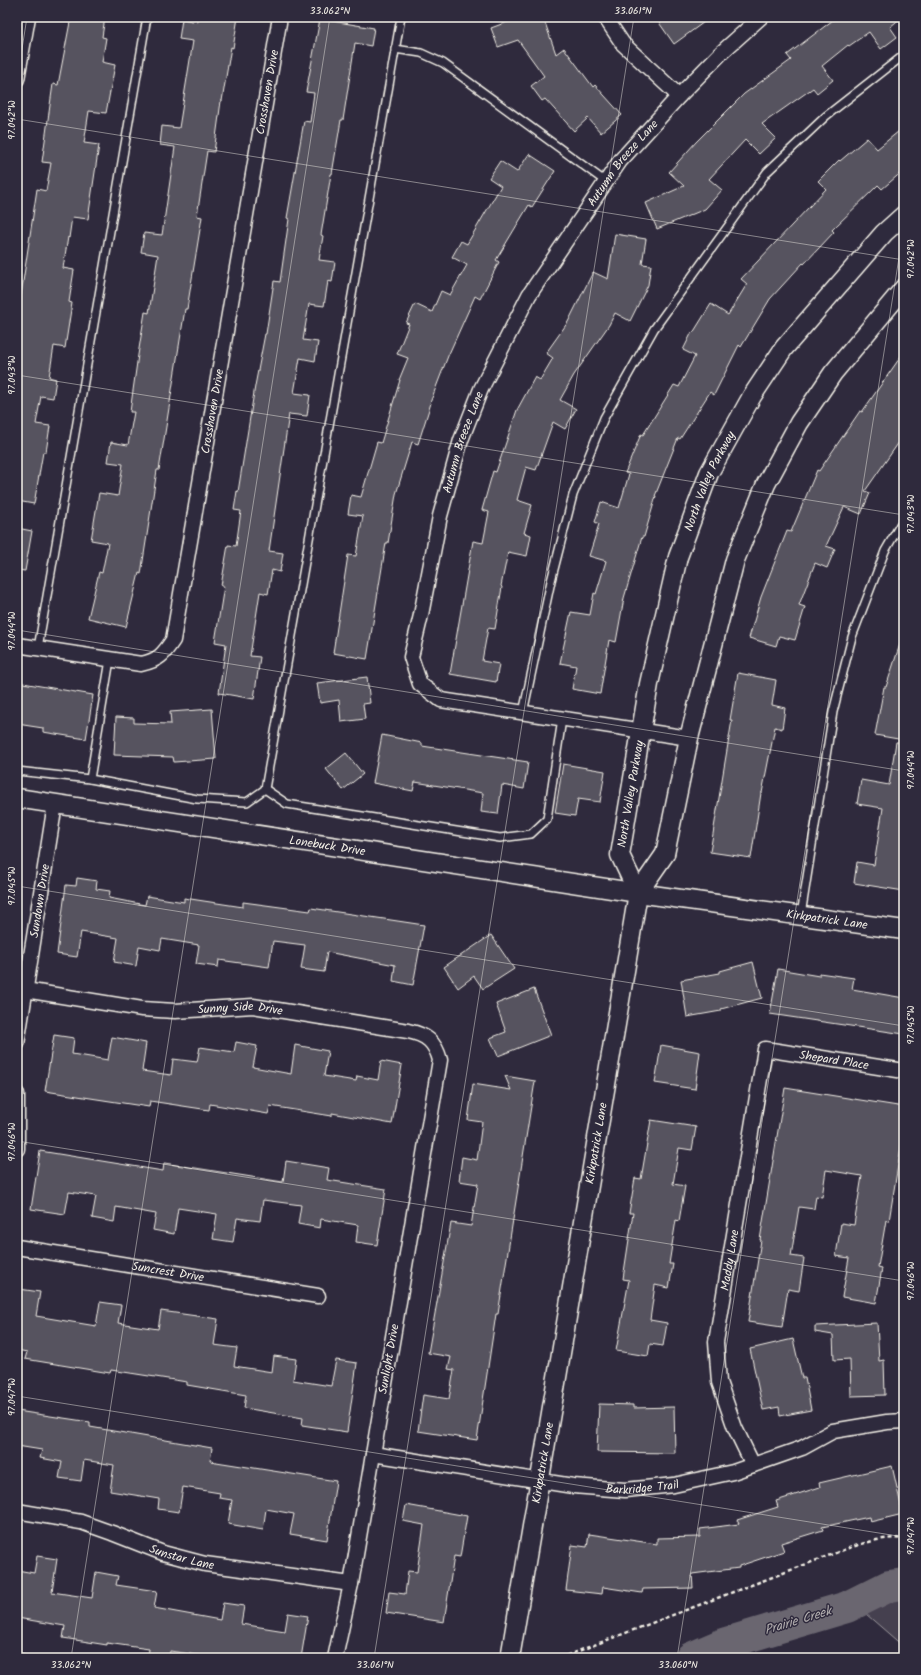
<svg xmlns="http://www.w3.org/2000/svg" width="921" height="1675" viewBox="0 0 921 1675" font-family="Kalam,sans-serif">
<style>
.green{fill:#454050;stroke:#9c989c}
.lines{fill:none;stroke-linecap:round;stroke-linejoin:round}
.river{stroke:#6a6670;stroke-width:32}
.building{fill:#56525f;stroke:#f4f1e8}
.service-casing{stroke:#f4f1e8;stroke-width:10}
.minor-casing{stroke:#f4f1e8;stroke-width:17}
.tertiary-casing{stroke:#f4f1e8;stroke-width:21}
.path{stroke:#f4f1e8;stroke-width:2.5;stroke-dasharray:4 3;stroke-linecap:butt}
.service{stroke:#2f2a3d;stroke-width:7}
.minor{stroke:#2f2a3d;stroke-width:14}
.tertiary{stroke:#2f2a3d;stroke-width:18}
.ticks{fill:none;stroke:#f4f1e8;stroke-width:1;stroke-opacity:0.45}
.labels{text-anchor:middle;dominant-baseline:central;stroke-width:3;stroke-linejoin:round;paint-order:stroke}
.street-label{font-size:12px;fill:#f4f1e8;stroke:#2f2a3d}
.water-label{font-size:13px;font-style:italic;fill:#b6b2b2;stroke:#2f2a3d}
.neatline{fill:none;stroke:#f4f1e8;stroke-width:1.5}
.ticks-label{font-size:10px;text-anchor:middle;fill:#f4f1e8}
</style>
<rect width="100%" height="100%" fill="#2f2a3d"/>
<filter id="ink" filterUnits="userSpaceOnUse"><feTurbulence type="fractalNoise" baseFrequency=".025" numOctaves="2"/><feDisplacementMap in="SourceGraphic" scale="8" xChannelSelector="R" yChannelSelector="G"/><feConvolveMatrix kernelMatrix="1 2 1 2 8 2 1 2 1" color-interpolation-filters="sRGB"/></filter>
<g filter="url(#ink)">
<path class="green" d="M904,1584v63l-53,-46z"/>
<g class="lines">
<path class="river" d="M691,1658l35,-15 121,-36 42,-21 15,-2"/>
</g>
<g class="building">
<path d="M71,17h34l-3,20 4,1 -4,24 13,3 -9,48 -17,-2 -5,32 15,2 -11,74 -16,-2 -3,21 -1,-1 -5,31 11,2 -5,32 3,1 -7,45 -11,-2 -5,31 7,2 -3,19 -12,-2 -5,28 14,2 -4,26h-3l-9,52 -17,-3v-207l4,1 16,-106 9,2 5,-28 -9,-1 11,-78 5,1z"/>
<path d="M199,17h39l-5,31 -2,-1 -9,54h-1l-7,51 -7,-1 -10,65 5,1 -7,43 -8,49h-2l-26,161h-2l-16,104 -2,-1 -13,54 -38,-9 11,-46 3,1 6,-30 -17,-3 8,-47 19,3 5,-32 -15,-2 3,-20 17,3 6,-33h-4l8,-57 7,-43 4,1 9,-58 -17,-3 3,-19 18,2 13,-88 -15,-2 2,-19 17,2 14,-87 -14,-2 3,-20 16,3z"/>
<path d="M509,17h34l13,37 8,-6 29,39 2,-2 27,30 -21,18 -13,-15 -14,13 -29,-32 -3,2 -11,-15 13,-10 -26,-36 -20,7 -7,-19 19,-7z"/>
<path d="M655,17h56l-37,27z"/>
<path d="M837,17h65l-12,10 7,10 -16,12 -12,-17 -20,14 -1,-1 -26,21 11,14 -16,13 -4,-5 -51,36 14,14 -17,16 -14,-14 -36,39 13,11 -17,19 -48,20 -11,-26 38,-17 -15,-14 27,-30 48,-48 47,-34 -4,-5z"/>
<path d="M320,19l54,9 -3,18 -16,-3 -12,77h-2l-9,54h-1l-10,61 2,1 -4,24 16,2 -3,20 -4,-1 -4,25 -15,-2 -6,36 15,2 -3,19 -15,-3 -6,35 16,2 -3,21 -18,-2 -20,137 14,2 -3,19 -8,-2 -4,24 -8,-2 -10,64 10,1 -6,42 -35,-6 7,-49 -11,-2 9,-56h-3l7,-41 8,1 5,-35 -7,-1 3,-19 1,1 17,-106 10,-52h1l8,-53 6,1 9,-63 -2,-1 17,-97 6,1 4,-29 -8,-1z"/>
<path d="M904,127v43l-22,19 -4,-4 -46,45 2,2 -30,32 -1,-1 -33,36 -29,48 -2,-2 -25,50 -4,-3 -30,47 -2,-1 -23,58h1l-12,41h-2l-18,61 -8,44 -7,-2 -9,54 -28,-5 4,-23 -16,-3 11,-51 19,3 4,-22 2,1 10,-33 -17,-5 10,-32 -4,-2 6,-20 18,6 10,-34 -4,-1 16,-39 2,1 31,-50 5,2 16,-31 -12,-6 9,-18 1,1 18,-29 17,11 19,-31 -6,-5 85,-90 -8,-8 21,-21 1,1 27,-23 10,11z"/>
<path d="M529,154l26,17 -23,36 -3,-2 -33,55 3,2 -19,37 -5,-3 -27,60 -18,47h1l-13,41 -6,-2 -16,52 -8,49h-2l-19,116 -34,-6 15,-98 8,1 7,-40 -15,-2 3,-19 10,2 16,-55 4,1 19,-63h-1l9,-22 -11,-4 12,-30 -3,-1 9,-19 17,8 9,-21 9,4 17,-30 -15,-8 9,-16 6,3 34,-58 -12,-8 11,-17 17,11z"/>
<path d="M615,234l31,5 -4,25 9,1 -3,20 -18,36 -15,-8 -6,12 -35,50 -14,25 16,9 -11,20 -12,-7 -17,48 -10,-3 -9,33 15,5 -8,28 7,2 -4,21 -19,-4 -7,34 1,1 -7,42 -7,-1 -6,33 17,3 -3,18 -46,-8 23,-133 10,2 6,-31 -7,-2 11,-39 3,1 21,-62 18,-33 5,3 13,-22 -7,-5 22,-31 25,-50 15,7z"/>
<path d="M904,352v83l-39,56 5,2 -9,21 -17,-7 -18,39 9,3 -8,19 -12,-5 -16,42 6,2 -10,33 -16,-4 -3,10 -27,-8 12,-41 26,-66 4,1 26,-62 2,1 41,-60 2,1z"/>
<path d="M17,528l15,3 -7,40 -8,-1z"/>
<path d="M901,641l3,1v98l-29,-5 9,-48h2z"/>
<path d="M738,673l38,7 -4,25 13,3 -3,21 -7,-2 -13,66h-1l-10,65 -41,-6 22,-132h-2z"/>
<path d="M367,677l3,26 -7,1 2,15 -24,3 -2,-22 -19,3 -3,-20z"/>
<path d="M17,682l76,13 -7,44 -43,-7v-4l-26,-4z"/>
<path d="M212,709l4,50 -42,3 -1,-5 -59,-2 2,-38 18,1v5l37,1 -1,-12z"/>
<path d="M382,735l40,8v3l106,16 -4,27 -22,-4 -4,29 -17,-2 2,-19 -68,-11 -2,9 -40,-8z"/>
<path d="M896,742h8v149l-50,-8 3,-21 17,3 9,-57 -26,-4 4,-24 28,5z"/>
<path d="M346,753l17,21 -20,16 -17,-21z"/>
<path d="M563,764l42,7 -5,31 -22,-3 -3,17 -20,-3z"/>
<path d="M77,878l20,3 -1,8 14,2 -1,7 36,7 2,-9 37,6v-4l59,9v-5l67,9 1,-3 113,17 -11,60 -20,-4 2,-16 -68,-13 -3,20 -23,-3 4,-24 -32,-4 -4,26 -50,-7 -1,7 -22,-3 3,-19 -37,-6 -2,11 -21,-4 -3,20 -22,-4 4,-24 -37,-6 -4,25 -20,-3 9,-69 10,1z"/>
<path d="M491,935l23,34 -31,20 -9,-13 -16,12 -14,-21z"/>
<path d="M753,962l9,36 -41,11v2l-34,6 -6,-37 39,-7v-2z"/>
<path d="M778,969l41,7v-3l35,5 -2,11 52,9v36l-134,-20z"/>
<path d="M534,989l17,46 -53,21 -8,-18 16,-6 -10,-28z"/>
<path d="M54,1035l20,3 -2,16 36,6 4,-23 34,6 -4,28 29,4 2,-16 24,3 3,-15 34,5 2,-10 21,4 -4,21 38,7 4,-29 33,6 -4,25 32,5 1,-5 21,4 3,-19 21,4 -10,59 -60,-11v3l-62,-10 -2,8 -58,-10 -1,6 -59,-9 -1,6 -104,-16z"/>
<path d="M661,1045l39,7 -5,37 -40,-6z"/>
<path d="M505,1076l30,5 -37,233h-2l-19,126 -59,-9 5,-36 26,4 5,-29 -6,-1 3,-12 -23,-4 23,-130 20,3 7,-42 -19,-3 3,-24 15,3 5,-38 -14,-2 5,-36 38,6z"/>
<path d="M785,1088l119,19v21l-15,93 -3,-1 -8,47 4,1 -6,35 -34,-6 7,-39 -13,-2 5,-33 13,2 8,-49 -36,-6 -4,27 -6,-1 -2,13 -15,-2 -8,49 13,2 -5,33 -11,-2 -6,38 -34,-5 13,-82h-1z"/>
<path d="M651,1120l45,7 -4,23 -13,-2 -6,36 12,2 -6,35 -3,-1 -7,44h4l-4,24 -14,-3 -5,35 17,3 -4,23 -13,-2 -2,12 -32,-5 13,-71 -6,-1 10,-66h-4l6,-35 6,1z"/>
<path d="M40,1151l123,20 1,-8 119,19 3,-21 43,7 -2,12 59,9 -9,56 -21,-3 2,-17 -37,-6 -1,9 -22,-4 3,-19 -38,-5 -3,21 -23,-3 -4,24 -20,-3 4,-25 -39,-6 -4,26 -21,-4 3,-16 -40,-7 -2,15 -22,-4 4,-22 -27,-4 -4,22 -34,-5z"/>
<path d="M19,1289l21,3 -4,24 60,10 4,-24 21,3 -3,18 40,6 3,-18 57,8 -4,26 23,3 -3,18 38,6 2,-16 22,3 -3,21 38,6 5,-26 21,3 -10,69 -45,-7 1,-7 -59,-10 2,-13 -59,-10v-3l-76,-12 -1,3 -85,-14 2,-7 -10,-2v-50z"/>
<path d="M877,1323l2,38 5,-1 1,35 -34,1 -1,-37 -16,1 -1,-25 -18,-3v-6z"/>
<path d="M793,1339l9,39h3l6,32 -31,6 -1,-9 -16,3 -13,-61z"/>
<path d="M599,1404l34,1v3l41,-1 1,46 -78,-1z"/>
<path d="M17,1411l73,11v5l122,21 -2,13 126,20 -9,59 -37,-6 4,-20 -28,-5 -3,21 -35,-6 4,-24 -13,-2 1,-5 -37,-6 -4,25 -21,-3 1,-10 -49,-8 4,-26 -30,-5 -3,21 -22,-3 3,-16 -22,-4 2,-8 -25,-4z"/>
<path d="M892,1466l11,48 -33,8 -1,-5 -47,10 1,3 -42,13 3,8 -45,15v2l-47,6 1,14 -50,1 -1,4 -39,-6 -1,7 -36,-4 6,-45 15,2 2,-13 68,10v-6l43,-1v-8l39,-5 -2,-4 41,-13 -2,-6 44,-14 -1,-4z"/>
<path d="M406,1505l61,11 -7,41 -6,-1 -10,66 -58,-9 3,-21 16,2 3,-23 9,1 7,-47 -21,-4z"/>
<path d="M37,1556l20,3 -5,33 40,6 4,-26 22,4 -2,9 41,6 -3,17 66,12 3,-17 21,3 -3,18 44,7 3,-18 20,3 -7,42h-85l-46,-7 -1,7h-21l1,-9 -42,-6v2l-44,-7 2,-12 -48,-8v-48l17,3z"/>
</g>
<g class="lines">
<defs>
<g id="service">
<path d="M395,49l26,4 22,10 163,119"/>
<path d="M38,648l109,-631"/>
<path d="M110,660l-20,119 107,20 50,3 18,-13 136,-772"/>
<path d="M523,713l28,-132 22,-86 31,-77 50,-89 113,-157 59,-56 78,-61"/>
<path d="M17,771l73,8"/>
<path d="M265,789l22,15 213,34 31,-4 16,-15 15,-100"/>
<path d="M801,915l32,-203 19,-75 33,-86 19,-33"/>
</g>
<g id="minor">
<path d="M605,17l18,27 56,52"/>
<path d="M17,79l11,-62"/>
<path id="s1" d="M17,645l124,19c18,-4 22,-9 32,-24l107,-623"/>
<path id="s2" d="M689,738l-248,-38 -21,-16 -9,-27 10,-42 19,-99 21,-76 20,-51 48,-94 91,-134 59,-65 43,-44 39,-35"/>
<path id="s3" d="M25,990l117,19 33,2 78,-5 155,25c19,4 27,11 32,29l-89,524 -16,74"/>
<path id="s4" d="M17,1044l38,-240"/>
<path d="M17,1094v55"/>
<path id="s5" d="M17,1247l301,49"/>
<path id="s6" d="M373,1454l200,32 52,4 49,-5 59,-13 69,-24 31,-17 54,-9 17,-1"/>
<path id="s7" d="M753,1465l-18,-37 -16,-46 -3,-40 49,-293 139,22"/>
<path id="s8" d="M17,1511l64,11 31,11 51,20 42,11 146,20"/>
</g>
<g id="tertiary">
<path id="s9" d="M17,798l621,95 266,37"/>
<path id="s10" d="M638,893l-18,-38 29,-171 29,-127 31,-84 43,-77 32,-48 100,-115 20,-18"/>
<path id="s11" d="M510,1658l128,-765 27,-39 24,-116 46,-178 31,-76 33,-61 34,-50 71,-85"/>
</g>
</defs>
<use href="#service" class="service-casing"/>
<use href="#minor" class="minor-casing"/>
<use href="#tertiary" class="tertiary-casing"/>
<path class="path" d="M560,1658l286,-109c18,-6 38,-13 58,-10"/>
<use href="#service" class="service"/>
<use href="#minor" class="minor"/>
<use href="#tertiary" class="tertiary"/>
</g>
</g>
<path class="ticks" d="M17,81l10,-64M17,119l887,141M17,375l887,140M17,630l887,141M17,886l887,140M17,1141l887,140M17,1396l887,141M17,1652l39,6M71,1658l259,-1641M374,1658l260,-1641M677,1658l227,-1432"/>
<g class="labels">
<g class="street-label">
<text stroke="none"><textPath href="#s1" startOffset="723">Crosshaven Drive</textPath></text>
<text stroke="none"><textPath href="#s2" startOffset="851">Autumn Breeze Lane</textPath></text>
<text stroke="none"><textPath href="#s1" startOffset="399">Crosshaven Drive</textPath></text>
<text stroke="none"><textPath href="#s2" startOffset="527">Autumn Breeze Lane</textPath></text>
<text stroke="none"><textPath href="#s10" startOffset="428">North Valley Parkway</textPath></text>
<text stroke="none"><textPath href="#s10" startOffset="104">North Valley Parkway</textPath></text>
<text stroke="none"><textPath href="#s9" startOffset="314">Lonebuck Drive</textPath></text>
<text stroke="none"><textPath href="#s4" startOffset="145">Sundown Drive</textPath></text>
<text stroke="none"><textPath href="#s9" startOffset="819">Kirkpatrick Lane</textPath></text>
<text stroke="none"><textPath href="#s3" startOffset="217">Sunny Side Drive</textPath></text>
<text stroke="none"><textPath href="#s7" startOffset="497">Shepard Place</textPath></text>
<text stroke="none"><textPath href="#s11" startOffset="522">Kirkpatrick Lane</textPath></text>
<text stroke="none"><textPath href="#s7" startOffset="213">Maddy Lane</textPath></text>
<text stroke="none"><textPath href="#s5" startOffset="153">Suncrest Drive</textPath></text>
<text transform="translate(389 1359) rotate(-80)">Sunlight Drive</text>
<text stroke="none"><textPath href="#s11" startOffset="198">Kirkpatrick Lane</textPath></text>
<text stroke="none"><textPath href="#s6" startOffset="272">Barkridge Trail</textPath></text>
<text stroke="none"><textPath href="#s8" startOffset="172">Sunstar Lane</textPath></text>
</g>
<g class="water-label">
<text transform="translate(798 1621) rotate(-17)">Prairie Creek</text>
</g>
</g>
<rect width="921" height="1675" fill="none" stroke="#2f2a3d" stroke-width="44"/>
<rect x="22" y="22" width="877" height="1631" class="neatline"/>
<g class="ticks-label">
<text x="330" y="14">33.062°N</text>
<text x="633" y="14">33.061°N</text>
<text transform="translate(11 120) rotate(-90)" y="4">97.042°W</text>
<text transform="translate(910 259) rotate(-90)" y="4">97.042°W</text>
<text transform="translate(11 375) rotate(-90)" y="4">97.043°W</text>
<text transform="translate(910 514) rotate(-90)" y="4">97.043°W</text>
<text transform="translate(11 631) rotate(-90)" y="4">97.044°W</text>
<text transform="translate(910 770) rotate(-90)" y="4">97.044°W</text>
<text transform="translate(11 886) rotate(-90)" y="4">97.045°W</text>
<text transform="translate(910 1025) rotate(-90)" y="4">97.045°W</text>
<text transform="translate(11 1142) rotate(-90)" y="4">97.046°W</text>
<text transform="translate(910 1281) rotate(-90)" y="4">97.046°W</text>
<text transform="translate(11 1397) rotate(-90)" y="4">97.047°W</text>
<text transform="translate(910 1536) rotate(-90)" y="4">97.047°W</text>
<text x="71" y="1668">33.062°N</text>
<text x="375" y="1668">33.061°N</text>
<text x="678" y="1668">33.060°N</text>
</g>
</svg>
